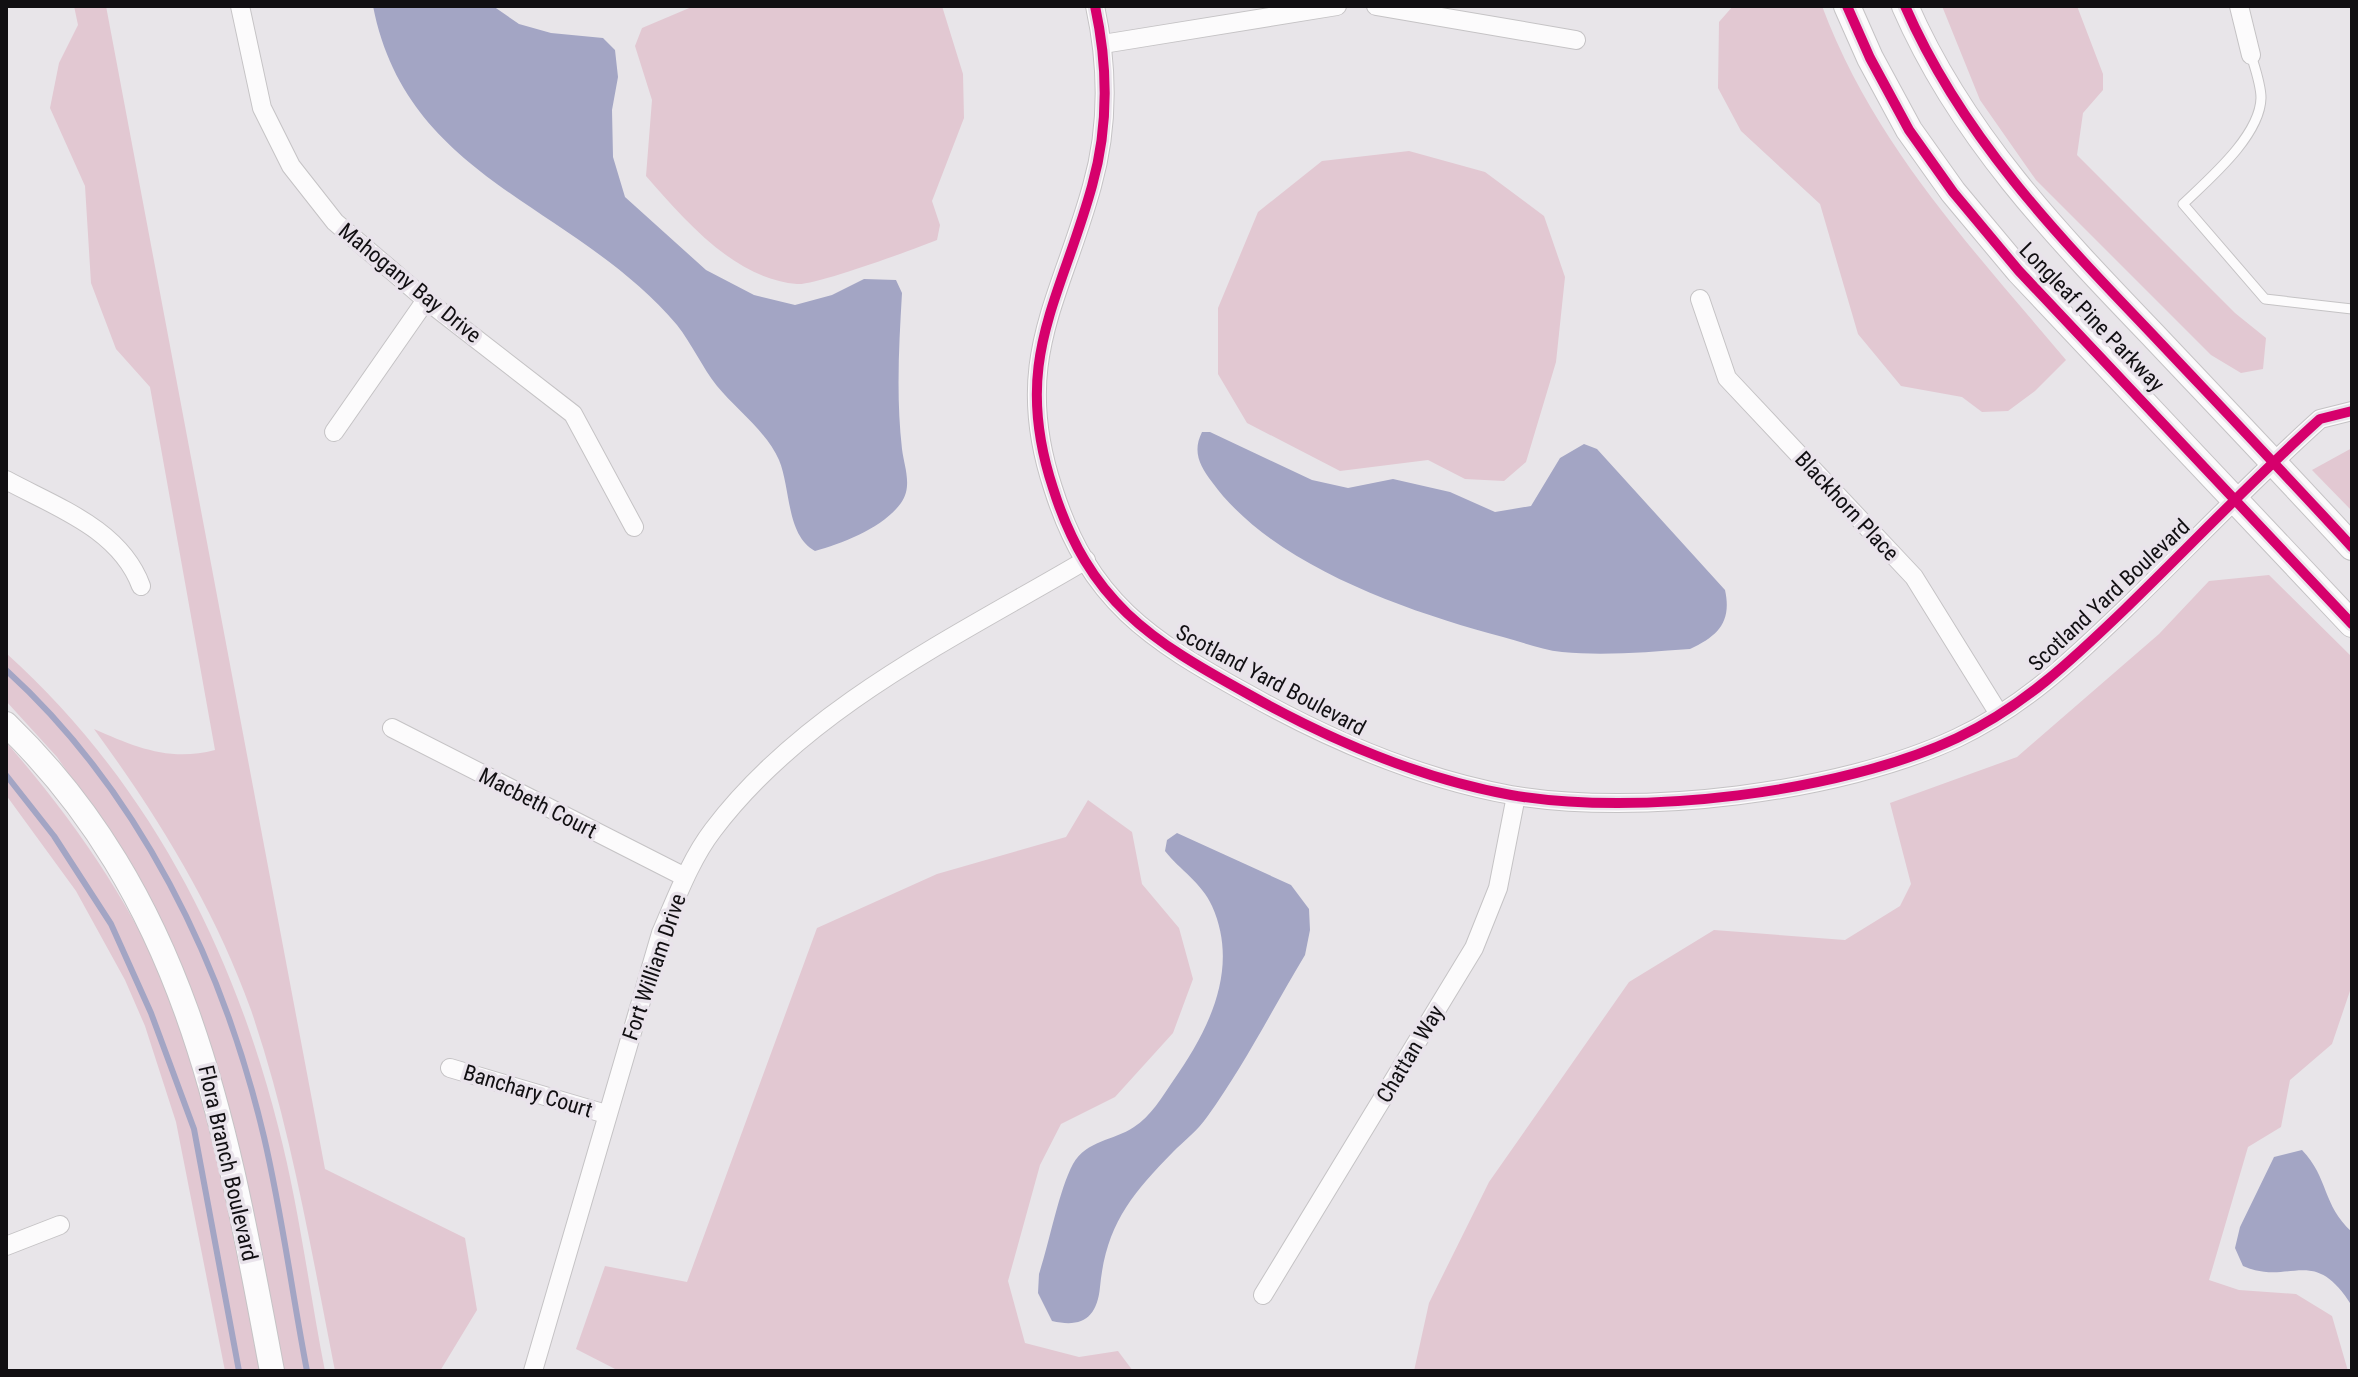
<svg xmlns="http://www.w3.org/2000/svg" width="2358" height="1377" viewBox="0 0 2358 1377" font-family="'Roboto Condensed',sans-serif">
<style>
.green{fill:#e2c8d2}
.water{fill:#a3a5c4}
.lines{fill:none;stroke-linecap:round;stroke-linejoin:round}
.stream{stroke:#a3a5c4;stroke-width:6}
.service-casing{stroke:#c5c3c5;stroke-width:11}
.minor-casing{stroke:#c5c3c5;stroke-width:20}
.tertiary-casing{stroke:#c5c3c5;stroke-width:26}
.secondary-casing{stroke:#c5c3c5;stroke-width:28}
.service{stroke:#fcfbfc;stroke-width:9}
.minor{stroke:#fcfbfc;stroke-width:18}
.tertiary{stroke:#fcfbfc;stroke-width:24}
.secondary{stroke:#fcfbfc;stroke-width:26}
.cycleway-casing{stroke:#e9e3eb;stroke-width:15}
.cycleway{stroke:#d6006c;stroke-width:10}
.labels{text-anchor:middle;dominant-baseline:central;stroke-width:7;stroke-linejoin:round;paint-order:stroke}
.street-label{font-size:22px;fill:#110f12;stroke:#e9e3eb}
</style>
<rect width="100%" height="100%" fill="#e8e5e9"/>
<g class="green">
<path d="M74,6h32l219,1163 140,69 12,72 -37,61h-105c-24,-121 -44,-244 -84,-361 -36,-101 -94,-195 -157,-281 41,18 76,33 121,21l-65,-363 -34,-38 -25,-66 -6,-97 -35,-78 9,-45 19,-38z"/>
<path d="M694,6h248l21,68 1,44 -32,83 8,24 -3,15c-22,9 -123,46 -140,44 -63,-5 -113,-65 -151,-108l6,-76 -17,-54 7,-18z"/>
<path d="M1733,6h89c52,139 150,242 244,354l-31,31 -27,20 -26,1 -20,-15 -61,-11 -43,-52 -38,-130 -79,-73 -23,-43 1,-66z"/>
<path d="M1942,6h135l26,68v16l-20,23 -6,42 158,158 31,25 -3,31 -22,4 -30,-18 -175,-175 -56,-80z"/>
<path d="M1409,151l76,21 59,44 21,61 -9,85 -30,100 -22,19 -39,-2 -37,-19 -88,11 -93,-48 -29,-49v-66l40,-96 64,-51z"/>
<path d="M2352,448v63l-40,-41z"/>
<path d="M2269,575l83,82v328l-20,59 -42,36 -9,47 -33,20 -39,133 30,10 57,4 36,22 16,55h-934l15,-68 60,-121 140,-200 85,-52 131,10 55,-34 11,-22 -21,-81 127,-46 142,-123 50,-53z"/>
<path d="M6,653c140,126 226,292 272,473 21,80 31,164 47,245h-45l-47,-243 -105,-269 -71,-102 -51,-56z"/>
<path d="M6,742c68,78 127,163 166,258 49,117 64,248 89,371h-36l-49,-249 -31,-96 -20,-46 -49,-89 -70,-96z"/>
<path d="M1088,800l44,32 10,52 37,44 14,51 -20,54 -58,64 -54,27 -21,41 -32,116 17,62 54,14 39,-6 15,20h-514l-43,-22 29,-83 82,16 130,-354 120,-54 129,-37z"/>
</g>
<g class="water">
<path d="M373,6h120l26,18 32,9 52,5 12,12 3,27 -6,33 1,47 12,40 81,73 48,25 41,10 37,-10 32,-16 32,1 6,13c-3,52 -6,103 0,156 2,17 11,37 -1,54 -18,25 -58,40 -86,48 -29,-16 -24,-62 -36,-91 -12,-28 -43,-51 -62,-74 -15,-19 -25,-42 -40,-61 -102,-121 -270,-144 -304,-319z"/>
<path d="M1202,432h8l102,48 36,8 45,-9 57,13 45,20 36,-6 29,-48 24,-14 13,5 128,141c7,32 -7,46 -35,59 -42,3 -86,7 -128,3 -20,-2 -40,-10 -59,-15 -97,-26 -231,-72 -291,-155 -12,-16 -20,-30 -10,-50z"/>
<path d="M1177,833l114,52 18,24 1,21 -5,25c-32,53 -61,111 -98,162 -9,13 -23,24 -34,35 -42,43 -67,73 -73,135 -3,31 -18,41 -48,34l-14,-28 1,-19c10,-30 20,-84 34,-110 14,-24 40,-23 61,-37 16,-10 29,-31 39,-46 36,-51 67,-113 39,-175 -10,-23 -32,-36 -47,-55l2,-11z"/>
<path d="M2302,1150c27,28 20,55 50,82v74c-39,-63 -61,-19 -109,-40l-8,-18 5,-21 34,-70z"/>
</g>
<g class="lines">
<g class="stream">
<path d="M6,670c133,121 217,293 258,467 18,77 28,156 43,234"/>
<path d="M6,775l48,61 57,88 40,89 43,116 45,242"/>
</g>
<defs>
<path id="service" d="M2251,55c4,13 10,30 10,43 -1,38 -52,81 -78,106l82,95 87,10"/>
<g id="minor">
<path d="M240,6l22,102 29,58 44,56 91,78 147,114 61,113"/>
<path d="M1095,6c13,60 14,120 -3,180 -32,116 -81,175 -39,302 36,114 97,152 195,206 82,46 169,84 263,101 127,22 329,-2 446,-57 66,-31 116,-79 167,-128 66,-64 128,-130 196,-191l32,-8"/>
<path d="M1376,6l200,34"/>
<path d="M2239,6l12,49"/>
<path d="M1103,44l234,-38"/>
<path d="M1700,299l27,79 187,199 85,137"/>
<path d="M334,432l92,-132"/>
<path d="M6,480c50,27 114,49 135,106"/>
<path d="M392,728l293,149"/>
<path d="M450,1068l156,46"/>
<path d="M6,1246l54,-21"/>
<path d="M1263,1295l211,-347 24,-60 18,-92"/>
<path d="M533,1371l128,-438c15,-34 29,-73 52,-103 92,-122 244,-194 373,-270"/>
</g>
<path id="tertiary" d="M6,724c184,178 221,408 266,647"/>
<g id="secondary">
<path d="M1847,6l23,52 39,72 44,62 66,79 333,353"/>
<path d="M1905,6c56,129 151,228 247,328 67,71 134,141 200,213"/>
</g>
</defs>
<use href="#service" class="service-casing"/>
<use href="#minor" class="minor-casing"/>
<use href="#tertiary" class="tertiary-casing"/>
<use href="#secondary" class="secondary-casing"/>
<use href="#service" class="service"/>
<use href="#minor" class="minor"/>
<use href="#tertiary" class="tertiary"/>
<use href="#secondary" class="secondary"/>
<defs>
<g id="cycleway">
<path d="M1095,6c13,60 14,120 -3,180 -32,116 -81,175 -39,302 36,114 97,152 195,206 82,46 169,84 263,101 127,22 329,-2 446,-57 66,-31 116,-79 167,-128 66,-64 128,-130 196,-191l32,-8"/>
<path d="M1847,6l23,52 39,72 44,62 66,79 333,353"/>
<path d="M1905,6c56,129 151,228 247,328 67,71 134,141 200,213"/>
</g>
</defs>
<use href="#cycleway" class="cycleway-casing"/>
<use href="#cycleway" class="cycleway"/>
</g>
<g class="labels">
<g class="street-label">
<text transform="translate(410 283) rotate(39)">Mahogany Bay Drive</text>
<text transform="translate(2092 317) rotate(46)">Longleaf Pine Parkway</text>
<text transform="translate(1847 506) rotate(47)">Blackhorn Place</text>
<text transform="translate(2109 595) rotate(-43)">Scotland Yard Boulevard</text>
<text transform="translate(1271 680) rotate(28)">Scotland Yard Boulevard</text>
<text transform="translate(538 803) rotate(27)">Macbeth Court</text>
<text transform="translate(654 967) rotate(-71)">Fort William Drive</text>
<text transform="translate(1410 1054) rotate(-59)">Chattan Way</text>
<text transform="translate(528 1091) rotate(17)">Banchary Court</text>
<text transform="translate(228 1163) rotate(77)">Flora Branch Boulevard</text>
</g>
</g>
<rect width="2358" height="1377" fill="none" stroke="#110f12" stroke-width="16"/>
</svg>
